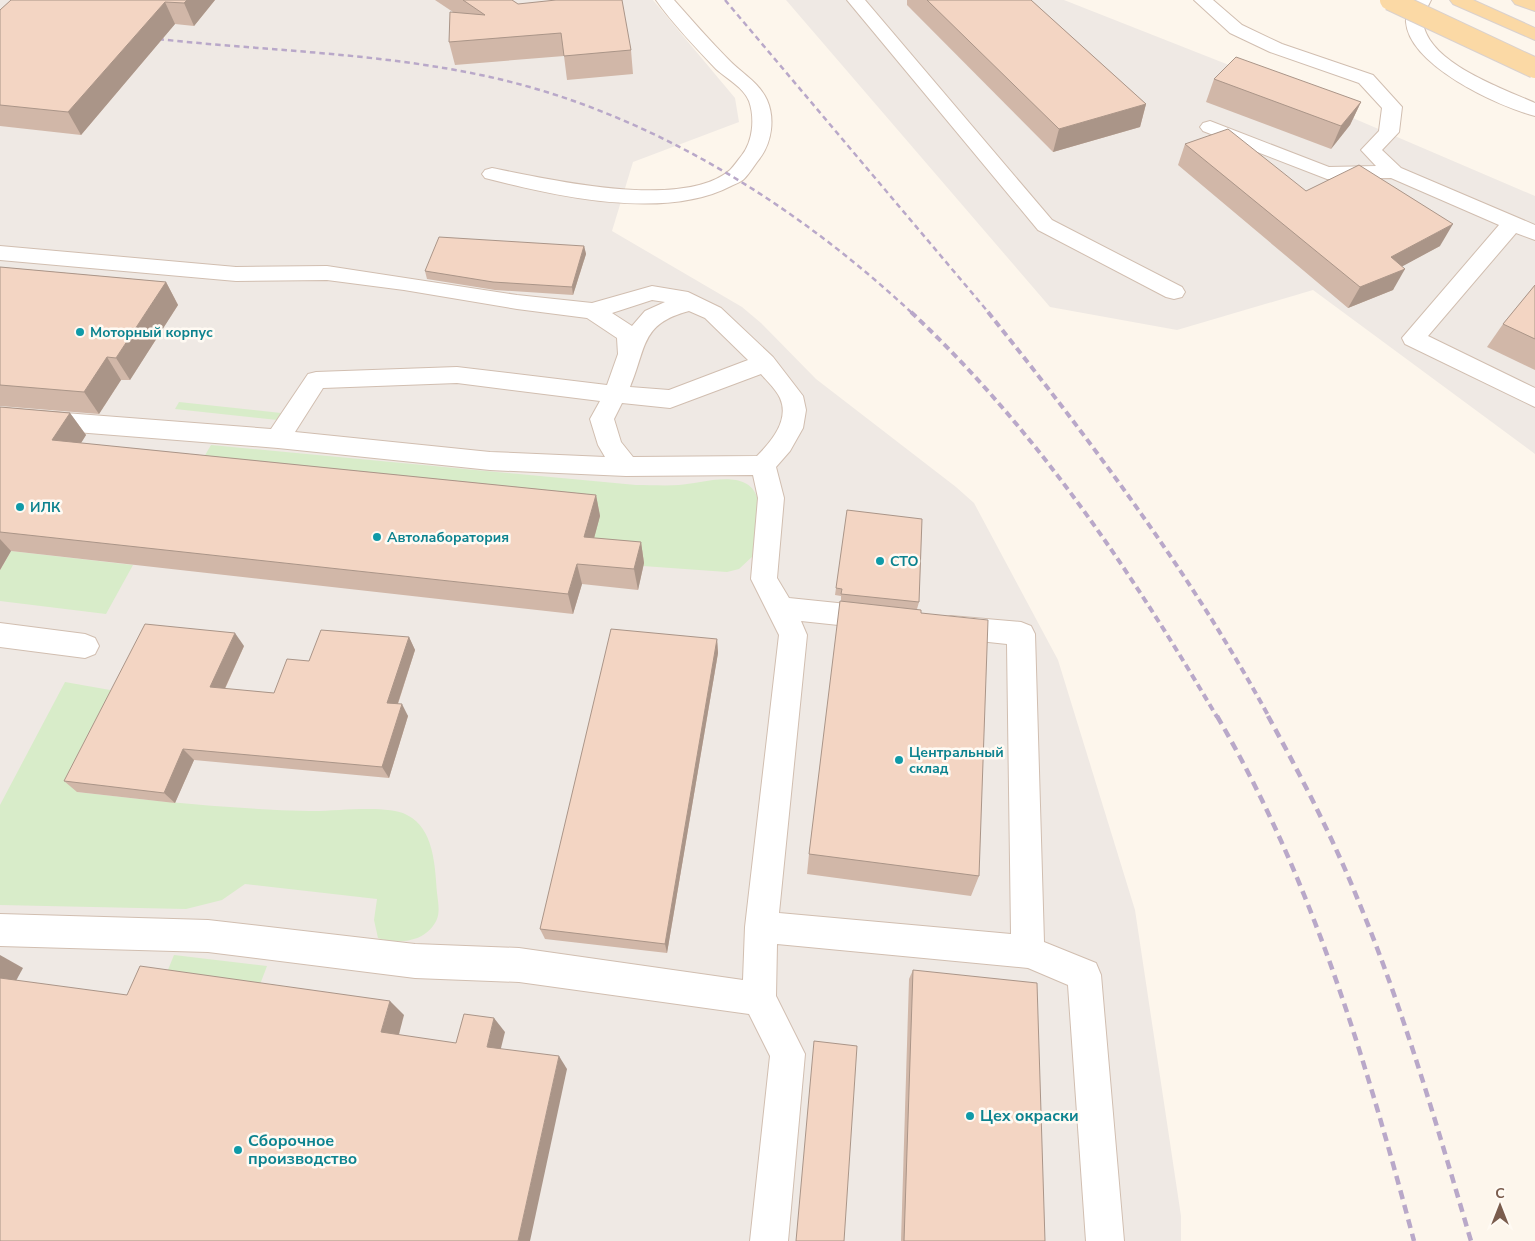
<svg xmlns="http://www.w3.org/2000/svg" width="1535" height="1241" viewBox="0 0 1535 1241" font-family="'Nunito Sans',sans-serif">
<style>
.industrial{fill:#efe9e4}
.green{fill:#d8ecc9}
.lines{fill:none;stroke-linecap:round;stroke-linejoin:round}
.minor-casing{stroke:#d1beb0;stroke-width:2}
.major-casing{stroke:#dad1cd;stroke-width:2}
.minor{fill:#fff;fill-rule:evenodd}
.major{fill:#fbd9a5;fill-rule:evenodd}
.rail-far2{stroke:#b9a8c9;stroke-width:2.5;stroke-dasharray:5.5 4;stroke-linecap:butt}
.rail-far1{stroke:#b9a8c9;stroke-width:4;stroke-dasharray:7 4.5;stroke-linecap:butt}
.rail{stroke:#b9a8c9;stroke-width:4.5;stroke-dasharray:9 6;stroke-linecap:butt}
.major-bridge-casing{stroke:#dad1cd;stroke-width:22;stroke-linecap:butt}
.major-bridge{stroke:#fbd9a5;stroke-width:20}
.wall{fill:#d1b7a8}
.shaded-wall{fill:#aa9588}
.building{fill:#f3d5c3;stroke:#aa9588}
.culture-dot{fill:#0f9aa8;stroke:#fffaf3;stroke-width:2}
.labels{text-anchor:middle;dominant-baseline:central;stroke-width:5;stroke-linejoin:round;paint-order:stroke}
.culture-label{font-size:14px;font-weight:bold;fill:#0d838f;stroke:#fffaf3;text-anchor:start}
.near-culture-label{font-size:16px;font-weight:bold;fill:#0d838f;stroke:#fffaf3;text-anchor:start}
</style>
<rect width="100%" height="100%" fill="#fdf6ec"/>
<g class="industrial">
<path d="M0,0h653l82,98 4,24 -106,40 -21,69 130,76 19,16 55,56 140,108 18,16 84,157 77,250 46,306v25h-1181z"/>
<path d="M786,0h278l170,67 301,129v258l-222,-164 -136,40 -127,-23z"/>
</g>
<g class="green">
<path d="M179,402l111,12 -3,7 -112,-12z"/>
<path d="M211,445l425,40c15,0 29,1 43,0 21,-1 68,-18 78,12 6,16 -1,41 -3,58l-15,14 -12,3 -84,-6v-3l-449,-89z"/>
<path d="M11,551l122,14 -27,49 -106,-13v-31z"/>
<path d="M65,682l62,11 -50,99c77,9 154,17 232,19 25,1 77,-7 98,4 27,13 28,51 30,78 1,8 3,18 0,26 -10,23 -38,26 -59,19l-4,-18 3,-21 -132,-15 -23,16 -36,9 -186,-4v-100z"/>
<path d="M174,955l93,11 -11,29 -93,-13z"/>
</g>
<g class="lines">
<defs>
<g id="minor">
<path d="M656,0h18c18,20 35,40 54,59 13,14 31,23 39,41 8,18 5,42 -7,58 -5,6 -10,15 -16,21 -3,3 -9,5 -13,7 -67,35 -176,10 -246,-8l-3,-4 3,-4 7,-2c56,11 191,43 238,2 4,-4 8,-10 12,-15 11,-14 13,-37 7,-54 -6,-14 -22,-22 -33,-32 -20,-21 -43,-45 -60,-69z"/>
<path d="M847,0h18l187,220 130,67 3,5 -3,5 -8,2 -8,-2 -128,-67z"/>
<path d="M1194,0h19l29,25 40,19 91,31 29,32 -3,25 -17,18 19,18 134,57v15l-19,-7 -88,103 107,52v19l-130,-63 -3,-6 97,-113 -108,-47 -64,1 -124,-48 -3,-4 3,-4 7,-2 119,46 47,-1 -15,-16 18,-19 3,-23 -23,-25 -89,-31 -40,-19z"/>
<path d="M1413,0h18c-3,6 -8,15 -8,22 5,41 79,66 112,81v13c-38,-10 -126,-51 -129,-94 -1,-7 5,-16 7,-22z"/>
<path d="M0,246l236,21 91,-1 190,29 75,8 60,-17 36,6 33,16 52,49 30,39 3,14 -3,18 -13,23 -14,16 8,31 -7,80 12,20 87,9 10,3 4,8 -4,8 -10,3 -75,-8 6,14 -28,278 232,21 -4,-290 -56,-6 -10,-3 -4,-8 4,-8 10,-3 70,6 10,4 4,8 9,308 52,21 5,12 23,266h-38l-18,-256 -40,-17 -251,-24 -1,52 29,58 -17,187h-38l20,-185 -21,-42 -230,-32 -104,-4 -207,-26 -208,-6v-32l208,6 207,24 104,4 224,32 2,-53 34,-292 -28,-56 7,-81 -5,-23 -127,1 -136,-6 -212,-22 -278,-22v-18l271,21 37,-55 8,-2 141,-5 150,18 11,-31 -1,-16 -30,-20 -70,-9 -113,-19 -77,-10 -91,1 -236,-21zM652,300l13,2 -20,9 -13,15 -20,-13zM689,311l16,7 43,42 -79,30 -39,-3c17,-40 10,-63 59,-76zM761,374c6,7 15,15 19,24 10,22 -9,44 -23,58l-124,1 -12,-15 -7,-23 8,-16 48,5zM457,383l143,18 -10,18 8,26 7,12 -115,-5 -195,-20 28,-44z"/>
<path d="M0,623l85,11 10,4 4,8 -4,8 -10,4 -85,-11z"/>
</g>
<g id="major">
<path d="M1450,0h23l62,28v12l-82,-36z"/>
<path d="M1512,0h23v11l-20,-7z"/>
</g>
</defs>
<use href="#minor" class="minor-casing"/>
<use href="#major" class="major-casing"/>
<use href="#minor" class="minor"/>
<use href="#major" class="major"/>
<g class="rail-far2">
<path d="M725,0l264,313"/>
<path d="M149,38c113,13 229,14 341,39 158,35 304,126 422,236"/>
</g>
<g class="rail-far1">
<path d="M911,312c124,116 220,259 306,405"/>
<path d="M988,312c102,128 202,260 281,405"/>
</g>
<g class="rail">
<path d="M1217,716c95,162 149,345 197,525"/>
<path d="M1268,716c33,60 64,120 90,184 46,111 79,226 113,341"/>
</g>
<defs>
<path id="major-bridge" d="M1390,0l145,68"/>
</defs>
<use href="#major-bridge" class="major-bridge-casing"/>
<use href="#major-bridge" class="major-bridge"/>
</g>
<g class="wall">
<path d="M11,0h204l-21,26 -19,-2 -94,111 -81,-9v-116z"/>
<path d="M435,0h77l6,4 113,46 2,24 -66,6 -3,-24 -109,9 -6,-23 4,-30z"/>
<path d="M907,0h124l115,104 -6,23 -87,25 -146,-147z"/>
<path d="M1214,79l147,23 -11,23 -19,24 -125,-47z"/>
<path d="M1185,144l121,47 134,55 -38,20 -9,24 -45,18 -170,-143z"/>
<path d="M584,246l2,8 -13,41 -78,-5 -68,-11 -2,-8z"/>
<path d="M0,267l166,15 12,23 -48,75h-9l-22,34 -99,-8z"/>
<path d="M1535,285v85l-48,-23 16,-23z"/>
<path d="M0,407l70,6 16,22 -5,8 515,52 4,21 -6,22 47,4 3,21 -6,27 -56,-6 -9,30 -562,-63 -11,19z"/>
<path d="M836,588l83,14 -2,7 4,4 58,263 -8,20 -164,-22 2,-20 32,-253v-5l-6,-1z"/>
<path d="M409,637l6,13 -17,54 10,12 -19,62 -195,-18 -19,43 -98,-11 -13,-11 180,-135 -19,43 49,4 35,-32z"/>
<path d="M717,639l1,14 -51,300 -122,-14 -5,-10z"/>
<path d="M913,970l132,271h-144l8,-262z"/>
</g>
<g class="shaded-wall">
<path d="M187,0h28l-21,26 -10,-23z"/>
<path d="M165,2l10,22 -94,111 -13,-23z"/>
<path d="M1361,102l-11,23 -19,24 10,-23z"/>
<path d="M1146,104l-6,23 -87,25 6,-23z"/>
<path d="M1453,224l-13,22 -61,33 12,-22z"/>
<path d="M584,246l2,8 -13,41 -1,-8z"/>
<path d="M1405,269l-12,21 -45,18 12,-21z"/>
<path d="M166,282l12,23 -48,75 -14,-22z"/>
<path d="M107,357l14,23 -22,34 -15,-22z"/>
<path d="M70,413l16,22 -17,27 -17,-22z"/>
<path d="M596,495l4,21 -11,41 -5,-20z"/>
<path d="M0,539l11,12 -11,19z"/>
<path d="M641,542l3,21 -6,27 -4,-21z"/>
<path d="M577,564l5,20 -9,30 -5,-20z"/>
<path d="M235,633l9,13 -24,53 -10,-12z"/>
<path d="M409,637l6,13 -21,65 -7,-12z"/>
<path d="M717,639l1,14 -51,300 -2,-9z"/>
<path d="M402,704l6,12 -19,62 -7,-11z"/>
<path d="M183,749l11,11 -19,43 -11,-10z"/>
<path d="M0,955l23,13 -12,22 -11,-5z"/>
<path d="M390,1001l14,14 -8,31 -15,-14z"/>
<path d="M494,1018l11,14 -7,28 -11,-13z"/>
<path d="M559,1056l8,13 -37,172h-12z"/>
</g>
<g class="building">
<path d="M11,0h176l-3,3 -19,-1 -97,110 -68,-7v-95z"/>
<path d="M463,0h49l6,4 38,-4h66l9,50 -67,6 -3,-23 -112,9 1,-30 35,3z"/>
<path d="M927,0h104l115,104 -87,25z"/>
<path d="M1236,57l125,45 -20,24 -127,-47z"/>
<path d="M1228,129l78,62 53,-26 94,59 -62,33 14,12 -45,18 -175,-143z"/>
<path d="M439,237l145,9 -12,41 -79,-5 -68,-11z"/>
<path d="M0,267l166,15 -50,76 -9,-1 -23,35 -84,-7z"/>
<path d="M1535,285v54l-32,-15z"/>
<path d="M0,407l70,6 -18,27 544,55 -12,42 57,5 -7,27 -57,-5 -9,30 -568,-62z"/>
<path d="M847,510l75,9 -3,83 -78,-8 1,-5 -6,-1z"/>
<path d="M840,601l81,9v3l67,7 -9,256 -170,-22z"/>
<path d="M145,624l90,9 -25,54 64,6 13,-34 22,2 12,-31 88,7 -22,66 15,1 -20,63 -199,-18 -19,44 -100,-12z"/>
<path d="M611,629l106,10 -52,305 -125,-15z"/>
<path d="M140,966l250,35 -9,31 75,11 8,-29 30,4 -7,29 72,9 -41,185h-518v-263l127,17z"/>
<path d="M913,970l124,13 8,258h-141z"/>
<path d="M814,1041l43,5 -13,195h-48z"/>
</g>
<g class="culture-dot">
<circle cx="80" cy="332" r="5"/>
<circle cx="20" cy="507" r="5"/>
<circle cx="377" cy="537" r="5"/>
<circle cx="880" cy="561" r="5"/>
<circle cx="899" cy="760" r="5"/>
<circle cx="970" cy="1116" r="5"/>
<circle cx="238" cy="1150" r="5"/>
</g>
<g class="labels">
<g class="culture-label">
<text x="90" y="332">Моторный корпус</text>
<text x="30" y="507">ИЛК</text>
<text x="387" y="537">Автолаборатория</text>
<text x="890" y="561">СТО</text>
<text x="909" y="752">Центральный<tspan x="909" dy="16">склад</tspan></text>
</g>
<g class="near-culture-label">
<text x="980" y="1116">Цех окраски</text>
<text x="248" y="1141">Сборочное<tspan x="248" dy="18">производство</tspan></text>
</g>
</g>
<g transform="translate(1500 1206)" stroke="#fffaf3" stroke-width="4" paint-order="stroke">
<path d="M0-4L9 19L0 12L-9 19Z" fill="#7a5c4d"/>
<text y="-8" font-size="14" font-weight="bold" text-anchor="middle" fill="#7a5c4d">С</text>
</g>
</svg>
